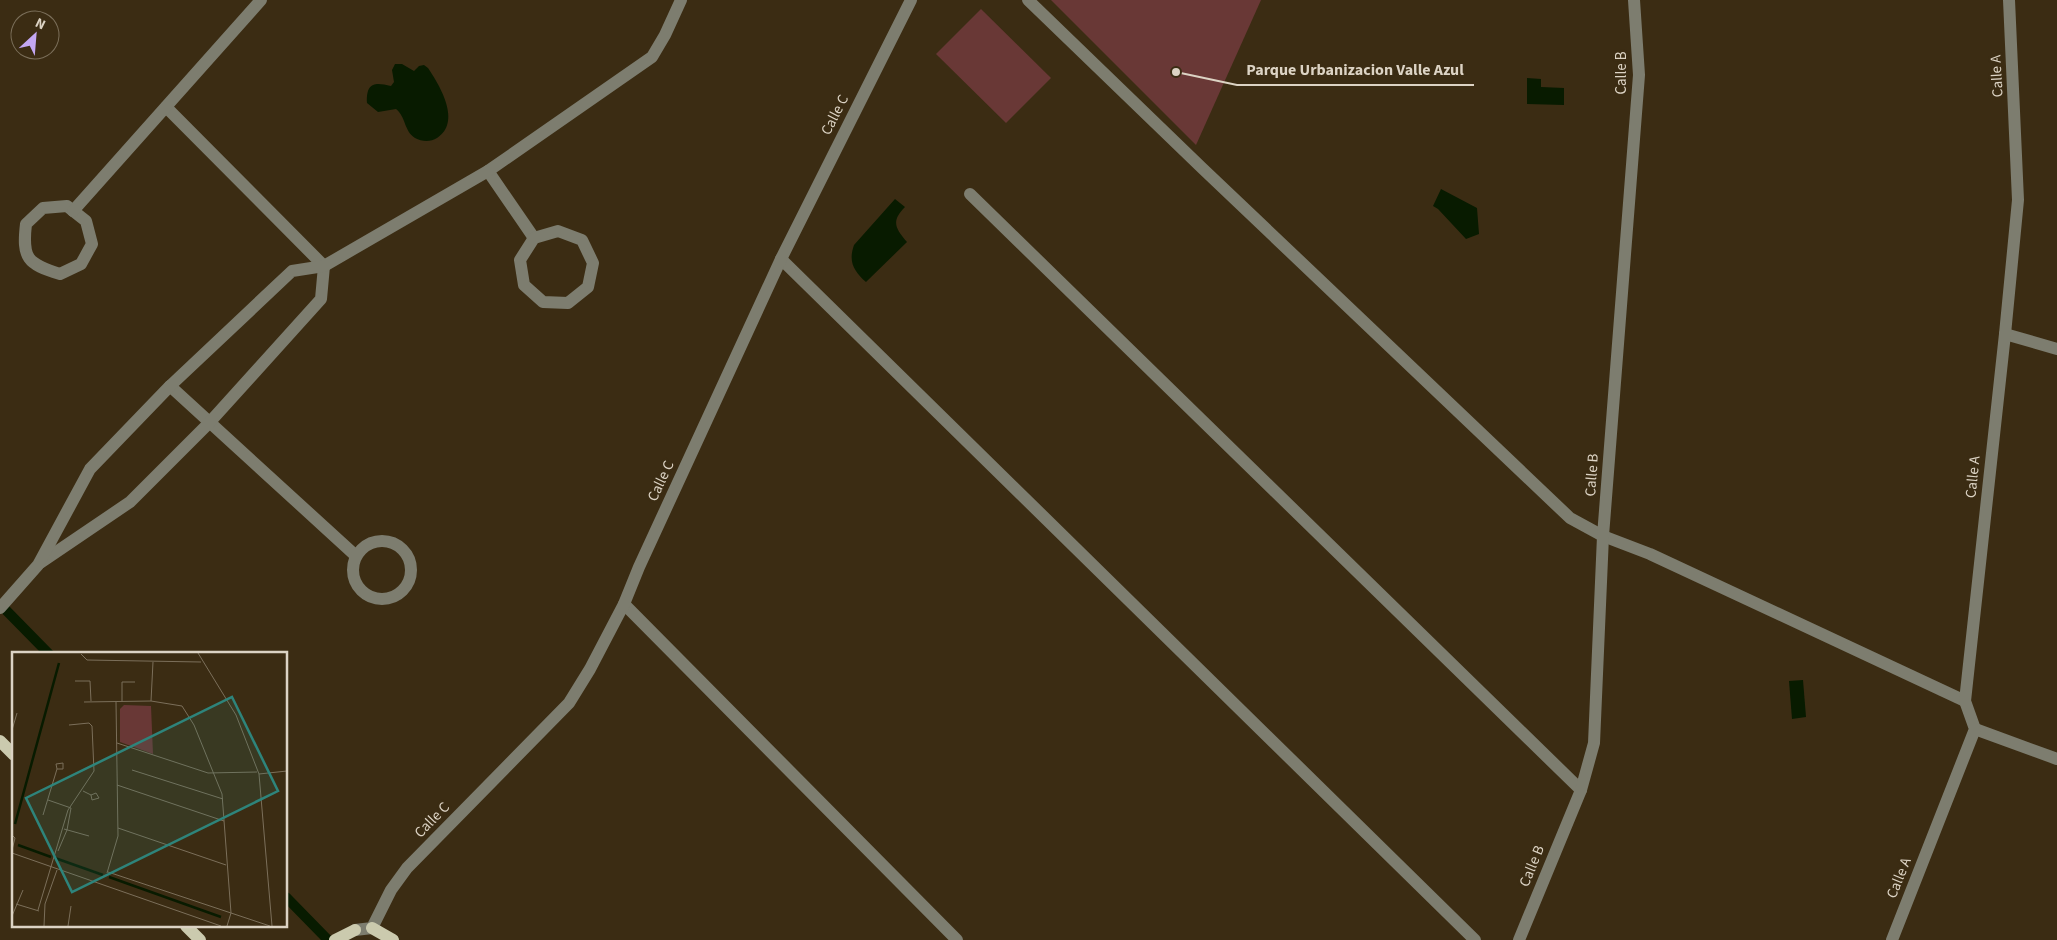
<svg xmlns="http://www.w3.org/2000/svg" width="2057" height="940" viewBox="0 0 2057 940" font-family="'Source Sans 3',sans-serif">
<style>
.green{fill:#693836}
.water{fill:#081b00}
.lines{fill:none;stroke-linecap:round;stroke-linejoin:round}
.stream{stroke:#081b00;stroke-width:10}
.minor{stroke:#7d7d6f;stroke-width:12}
.major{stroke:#cbcaae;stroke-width:12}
.labels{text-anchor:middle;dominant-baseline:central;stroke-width:5;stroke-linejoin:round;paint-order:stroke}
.street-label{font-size:15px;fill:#dcd3c4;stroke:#3b2c13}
.inset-river{fill:none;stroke:#081b00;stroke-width:2.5}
.inset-road{fill:none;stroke:#7b6f5a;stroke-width:1}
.view{fill:#2e847b;fill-opacity:0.15;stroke:#2e847b;stroke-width:2.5}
.inset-edge{fill:none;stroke:#dcd3c4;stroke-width:2.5}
.leader{fill:none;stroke:#dcd3c4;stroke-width:2}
.callout-dot{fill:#dcd3c4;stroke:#3b2c13;stroke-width:2}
.callout-label{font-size:16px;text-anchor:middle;font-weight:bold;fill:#dcd3c4;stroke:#3b2c13;stroke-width:5;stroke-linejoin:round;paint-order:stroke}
</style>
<rect width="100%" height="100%" fill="#3b2c13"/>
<g class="green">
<path d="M1051,0h210l-65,145z"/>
<path d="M981,9l70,69 -45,45 -70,-69z"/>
</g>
<g class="water">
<path d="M395,64h7l12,7 5,-5 5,-1 4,3c12,18 34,54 9,70 -6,4 -15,4 -22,0 -11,-7 -9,-21 -19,-29l-18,3 -11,-9c-1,-21 8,-21 24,-17l3,-4 -2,-12z"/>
<path d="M1527,78l14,1v8l23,1v17l-37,-1z"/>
<path d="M1441,189l36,19 2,26 -13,5 -28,-30 -5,-3z"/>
<path d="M895,199l10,8c-14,14 -10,21 2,35l-41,40c-12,-11 -18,-20 -12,-37z"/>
<path d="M1803,680l3,37 -14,2 -3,-38z"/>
</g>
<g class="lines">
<g class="stream">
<path d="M0,604l49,50"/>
<path d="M286,897l42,43"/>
</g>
<g class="minor">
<path d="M1028,0l174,168 368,350 33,18 47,18 315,147"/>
<path d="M166,107l158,159"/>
<path d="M488,171l46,67"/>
<path d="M970,194l611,596"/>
<path d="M67,206l19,15 6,23 -11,20 -21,10c-33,-10 -38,-16 -34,-50l17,-16z"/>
<path d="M73,211l188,-211"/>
<path d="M558,231l24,9 11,23 -5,24 -20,16 -25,-1 -19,-17 -4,-25 14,-22z"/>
<path d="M781,259l694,681"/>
<path d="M2005,334l52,15"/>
<path d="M170,386l186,170"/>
<circle cx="382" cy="570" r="29"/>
<path d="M40,563l90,-61 79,-79 112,-124 3,-33"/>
<path d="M624,604l333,336"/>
<path d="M0,608l38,-43 52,-96 80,-83 122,-115 32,-5 164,-95 164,-114 13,-22 16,-35"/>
<path d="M1975,729l82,30"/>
<path d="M355,930l17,-2 19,-38 16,-22 162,-165 21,-34 34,-65 15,-37 142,-308 130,-259"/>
<path d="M1519,940l62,-150 13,-47 9,-207 36,-461 -5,-75"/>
<path d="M1892,940l83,-211 -10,-28 40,-367 13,-134 -9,-200"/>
</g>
<g class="major">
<path d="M0,741l14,14"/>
<path d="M186,926l14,14"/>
<path d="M372,928l21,12"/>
<path d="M335,940l20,-10"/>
</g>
</g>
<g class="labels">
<g class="street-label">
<text transform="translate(1621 73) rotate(-90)">Calle B</text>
<text transform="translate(1997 76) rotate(-93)">Calle A</text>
<text transform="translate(835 115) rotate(-63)">Calle C</text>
<text transform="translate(1592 475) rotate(-86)">Calle B</text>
<text transform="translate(1973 477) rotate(-84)">Calle A</text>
<text transform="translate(661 481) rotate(-65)">Calle C</text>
<text transform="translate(432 820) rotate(-46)">Calle C</text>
<text transform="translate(1532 866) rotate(-68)">Calle B</text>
<text transform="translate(1899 878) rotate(-68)">Calle A</text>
</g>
</g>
<g transform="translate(12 652)">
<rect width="275" height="275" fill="#3b2c13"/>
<path d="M112,53l27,1 2,48 -33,-12v-33z" fill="#693836"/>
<path class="inset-river" d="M3,172l44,-161M6,193l33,12M43,206l48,17M97,225l112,40"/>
<path class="inset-road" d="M186,1l38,62 23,59 13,152M69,2l6,6 114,2M63,29h15l1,20M139,49l2,-39M72,50l67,-1 31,5 12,19 28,69 9,119 -4,13M110,50v-20h13M0,78l5,-17M105,91l91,30 49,-1M120,118l91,29M247,122l28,-3M105,133l107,36M71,139l8,4 1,5 7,-2 -3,-5 -5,2M36,148l23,8M31,163l14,-46 -1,-5 7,-1v6h-6M106,176l108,37M52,177l25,7M0,183l3,3 -3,12M46,199l9,-21 4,-22M0,201l209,73M96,220l162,54M95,221l11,-37 -2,-134M4,252l23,7M26,258l30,-100 26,-39 -2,-45 -3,-3 -20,2M0,264l11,-26M32,274l1,-22 12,-34M56,274l3,-20"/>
<path class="view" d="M220,45l46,94 -206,101 -46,-94z"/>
<rect width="275" height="275" class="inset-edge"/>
</g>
<path class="leader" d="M1176 72L1237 85H1474"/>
<circle class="callout-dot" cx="1176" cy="72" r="5"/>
<g class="callout-label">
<text x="1355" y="75">Parque Urbanizacion Valle Azul</text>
</g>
<g transform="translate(35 35) rotate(26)"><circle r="24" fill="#3b2c13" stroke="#7b6f5a"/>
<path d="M0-4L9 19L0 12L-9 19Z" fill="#c3a7f2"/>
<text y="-8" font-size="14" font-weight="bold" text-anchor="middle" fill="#dcd3c4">N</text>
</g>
</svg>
